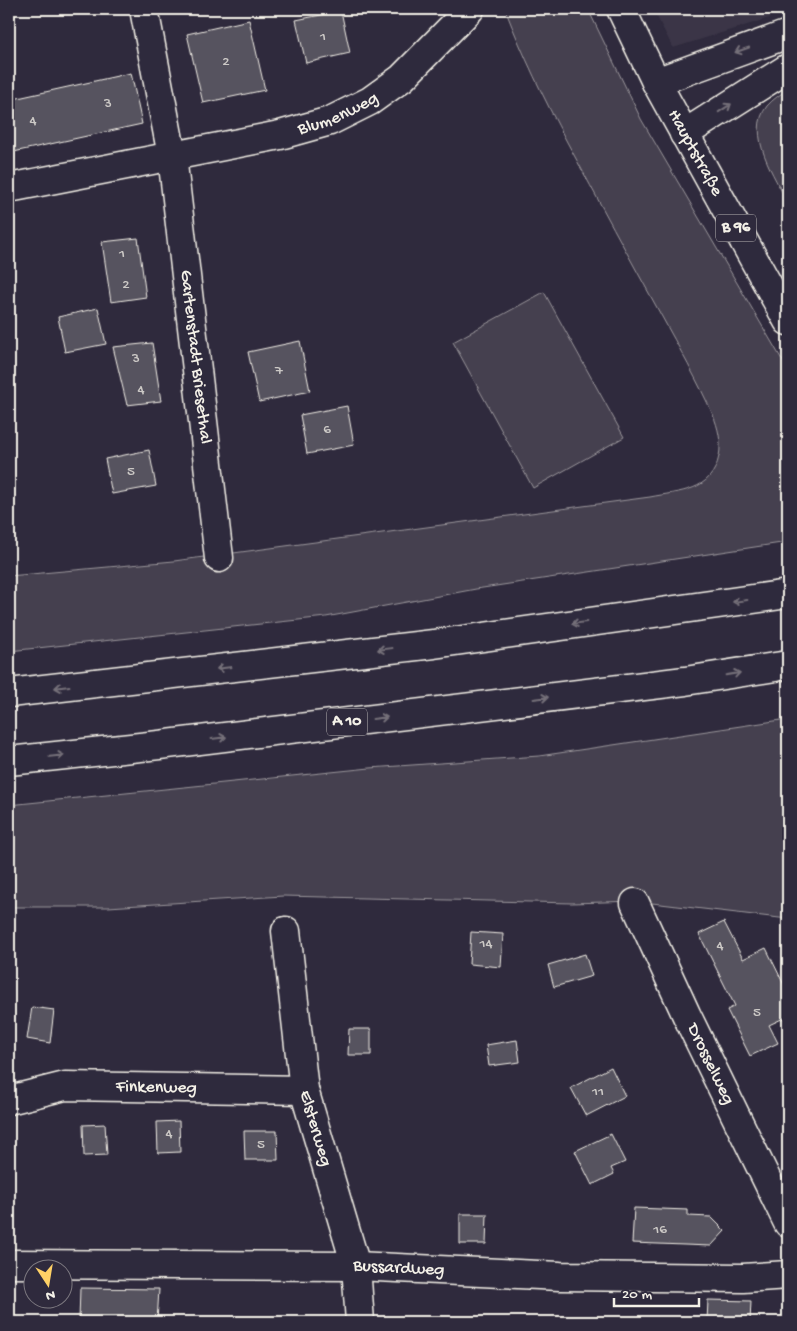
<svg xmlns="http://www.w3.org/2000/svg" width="797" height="1331" viewBox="0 0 797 1331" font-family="'Gochi Hand',sans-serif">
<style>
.built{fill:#3b3647}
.green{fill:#454050;stroke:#9c989c}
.building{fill:#56525f;stroke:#f4f1e8}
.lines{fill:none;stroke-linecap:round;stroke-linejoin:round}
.street-casing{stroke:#f4f1e8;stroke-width:31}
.primary-casing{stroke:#f4f1e8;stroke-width:31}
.highway-casing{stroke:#f4f1e8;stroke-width:31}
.street{stroke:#2f2a3d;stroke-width:28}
.primary{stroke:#2f2a3d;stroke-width:28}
.highway{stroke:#2f2a3d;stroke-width:28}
.oneway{stroke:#747079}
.labels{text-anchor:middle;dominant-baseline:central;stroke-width:5;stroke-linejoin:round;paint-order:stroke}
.number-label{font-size:15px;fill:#ccc9c6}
.shield{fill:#2f2a3d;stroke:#b9b5b5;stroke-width:1}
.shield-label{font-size:16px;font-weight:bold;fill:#f4f1e8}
.street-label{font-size:18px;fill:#f4f1e8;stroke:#2f2a3d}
</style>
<rect width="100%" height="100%" fill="#2f2a3d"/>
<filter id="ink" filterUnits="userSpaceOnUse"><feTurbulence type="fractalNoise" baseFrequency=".02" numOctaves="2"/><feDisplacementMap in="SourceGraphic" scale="10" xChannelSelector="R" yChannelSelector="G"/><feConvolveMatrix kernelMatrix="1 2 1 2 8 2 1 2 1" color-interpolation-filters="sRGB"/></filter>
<g filter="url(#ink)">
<path class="built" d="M653,9h135v3l-115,36z"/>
<g class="green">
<path d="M505,9h83l53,110 147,251v172l-312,47 -150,28 -317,34v-75l165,-15 476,-64c30,-6 62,-5 69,-41 3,-13 -1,-29 -6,-41 -15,-34 -34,-67 -52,-100 -32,-58 -63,-115 -94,-173 -23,-43 -44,-87 -62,-133z"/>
<path d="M788,89v114c-13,-26 -43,-69 -21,-97 6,-7 14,-12 21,-17z"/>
<path d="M544,292l80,145 -91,51 -80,-146z"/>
<path d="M788,719v200l-153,-18 -63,2 -289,-7 -175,11h-99v-102l361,-37 169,-12z"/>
</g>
<g class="building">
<path d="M341,11l9,42 -44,10 -10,-43z"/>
<path d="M249,20l16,70 -62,13 -16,-69z"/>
<path d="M131,73l11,51 -133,29v-53z"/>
<path d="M138,238l8,59 -35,5 -9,-60z"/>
<path d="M98,308l8,36 -41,8 -7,-35z"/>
<path d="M300,341l10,50 -51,11 -11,-50z"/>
<path d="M152,343l9,58 -34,4 -14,-58z"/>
<path d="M347,406l7,39 -47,9 -7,-39z"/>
<path d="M149,450l7,36 -44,8 -7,-35z"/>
<path d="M724,922l19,37 23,-11 22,45v23l-19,9 9,18 -28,13 -23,-46 8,-4 -36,-72z"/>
<path d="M471,932l32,2 -2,33 -32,-3z"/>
<path d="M585,954l7,22 -38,11 -6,-22z"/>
<path d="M32,1007l22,3 -4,33 -23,-4z"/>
<path d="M349,1029h22v26h-23z"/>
<path d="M517,1040l3,22 -31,4 -3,-21z"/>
<path d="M611,1067l14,29 -39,20 -15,-28z"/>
<path d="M179,1121l1,31 -22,1 -1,-31z"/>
<path d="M105,1124l2,31 -23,1 -1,-31z"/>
<path d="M244,1131h33l1,29h-33z"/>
<path d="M611,1134l14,28 -14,6 3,6 -22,11 -17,-34z"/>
<path d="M634,1208l54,2v6l23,1 14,14 -14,15 -79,-3z"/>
<path d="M460,1214h27l-1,30h-26z"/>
<path d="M80,1288l79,1 -2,33 -78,-2z"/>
<path d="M708,1300l43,1 -1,21h-43z"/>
</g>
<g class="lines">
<defs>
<g id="street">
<path id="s1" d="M144,9l28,147 47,402"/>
<path id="s2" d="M9,188l271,-53 50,-14 40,-20 32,-23 68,-69"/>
<path id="s3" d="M635,903l52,113 101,207"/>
<path id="s4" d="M286,931l18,159 52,176 4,56"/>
<path id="s5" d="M9,1100l56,-14 239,4"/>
<path id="s6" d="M9,1264l347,2 204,10 183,2 45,-3"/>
</g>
<g id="primary">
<path id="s7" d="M621,9l35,73 132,239"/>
</g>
<g id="highway">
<path d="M656,82l132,-48"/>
<path d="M684,134l104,-66"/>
<path d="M9,693l425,-49 354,-50"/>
<path d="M9,761l150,-16 526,-64 103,-16"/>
</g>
</defs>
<use href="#street" class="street-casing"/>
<use href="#primary" class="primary-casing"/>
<use href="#highway" class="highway-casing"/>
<use href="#street" class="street"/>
<use href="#primary" class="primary"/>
<use href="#highway" class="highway"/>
</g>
<defs><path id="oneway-shaft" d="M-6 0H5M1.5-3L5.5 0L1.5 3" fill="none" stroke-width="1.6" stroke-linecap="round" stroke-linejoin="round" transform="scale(1.25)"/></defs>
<g class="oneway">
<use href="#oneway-shaft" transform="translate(742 50) rotate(161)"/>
<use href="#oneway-shaft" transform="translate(725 108) rotate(-33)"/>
<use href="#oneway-shaft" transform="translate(740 601) rotate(172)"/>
<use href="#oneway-shaft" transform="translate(579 623) rotate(172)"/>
<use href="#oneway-shaft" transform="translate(385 649) rotate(173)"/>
<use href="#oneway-shaft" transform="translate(224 668) rotate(173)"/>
<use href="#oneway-shaft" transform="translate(733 674) rotate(-9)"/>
<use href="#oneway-shaft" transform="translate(62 687) rotate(173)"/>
<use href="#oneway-shaft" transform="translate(541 698) rotate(-7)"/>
<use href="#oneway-shaft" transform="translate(380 718) rotate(-7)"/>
<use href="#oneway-shaft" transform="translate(219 738) rotate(-7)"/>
<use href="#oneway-shaft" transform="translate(57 756) rotate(-6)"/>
</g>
</g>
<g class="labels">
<g class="number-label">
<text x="323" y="37">1</text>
<text x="226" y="62">2</text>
<text x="108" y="104">3</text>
<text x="33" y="121">4</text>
<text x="122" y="254">1</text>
<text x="126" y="285">2</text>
<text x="136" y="359">3</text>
<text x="279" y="371">7</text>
<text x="141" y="390">4</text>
<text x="327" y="430">6</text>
<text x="131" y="472">5</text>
<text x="486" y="944">14</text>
<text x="720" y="946">4</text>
<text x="757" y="1013">5</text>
<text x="598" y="1092">11</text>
<text x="169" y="1134">4</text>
<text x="261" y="1145">5</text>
<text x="660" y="1230">16</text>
</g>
<g class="shield">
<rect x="716" y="214.5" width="40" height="27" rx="4"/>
<rect x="327" y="708.5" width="40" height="27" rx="4"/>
</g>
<g class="shield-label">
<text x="736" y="228">B 96</text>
<text x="347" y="722">A 10</text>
</g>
<g class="street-label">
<text stroke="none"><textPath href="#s2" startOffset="338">Blumenweg</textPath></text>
<text stroke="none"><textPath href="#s7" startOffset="162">Hauptstraße</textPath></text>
<text stroke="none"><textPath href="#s1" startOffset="352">Gartenstadt Briesethal</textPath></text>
<text stroke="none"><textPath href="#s3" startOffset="178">Drosselweg</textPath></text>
<text stroke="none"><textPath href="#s5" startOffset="149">Finkenweg</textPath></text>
<text stroke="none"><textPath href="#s4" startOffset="200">Elsterweg</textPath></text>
<text stroke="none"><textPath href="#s6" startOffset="390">Bussardweg</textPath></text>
</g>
</g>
<rect width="797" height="1331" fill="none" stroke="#2f2a3d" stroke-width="30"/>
<rect x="15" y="15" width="767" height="1301" fill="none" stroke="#f4f1e8" stroke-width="2" filter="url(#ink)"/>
<g transform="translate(48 1284) rotate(168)"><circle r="24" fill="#2f2a3d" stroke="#7e7a81"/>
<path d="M0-4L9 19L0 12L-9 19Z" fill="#ffd166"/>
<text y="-8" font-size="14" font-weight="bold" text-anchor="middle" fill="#f4f1e8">N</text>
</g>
<path d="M614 1298v8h85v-8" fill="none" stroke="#f4f1e8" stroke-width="2.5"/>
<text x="622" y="1298" font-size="15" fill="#f4f1e8" stroke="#2f2a3d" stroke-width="4" paint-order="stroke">20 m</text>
</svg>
